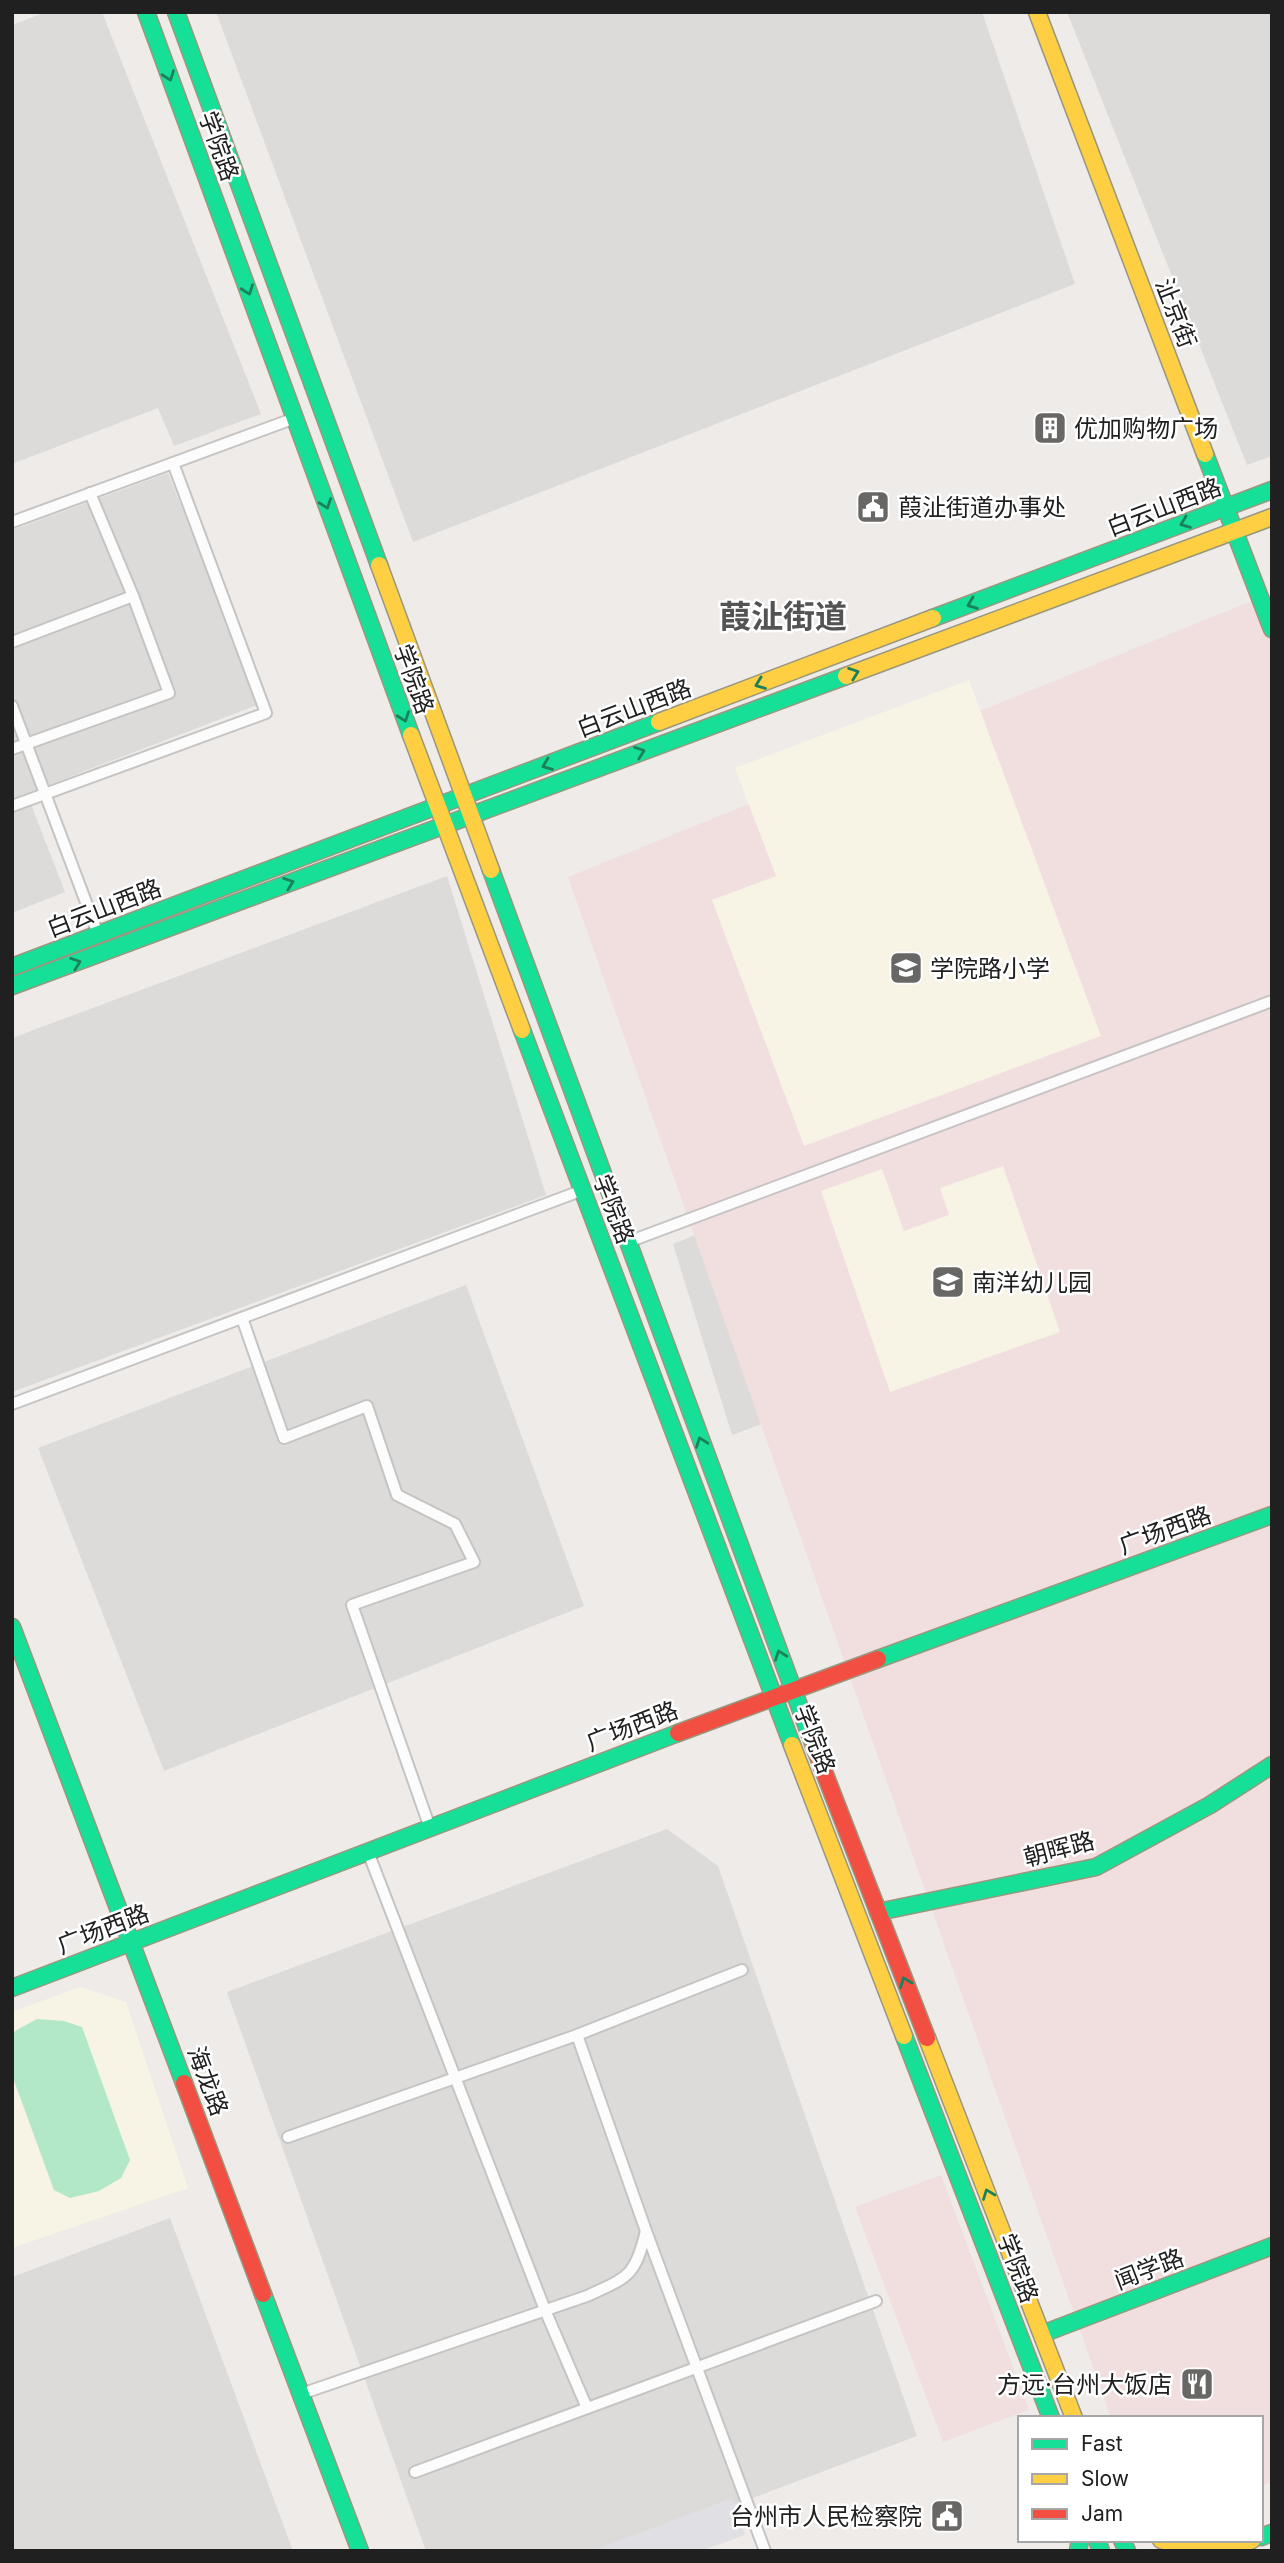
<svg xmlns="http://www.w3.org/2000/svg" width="1284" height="2563" viewBox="0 0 1284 2563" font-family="Inter,'Noto Sans SC',sans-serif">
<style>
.residential{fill:#dddbda}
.commercial{fill:#f1dfe0}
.education{fill:#f7f3e5}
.pitch{fill:#b2e7c7}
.plaza{fill:#dfdfe4}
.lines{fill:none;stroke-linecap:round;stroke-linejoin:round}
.street-casing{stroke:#c5c4c3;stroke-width:14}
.fast-casing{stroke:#9a977f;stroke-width:19}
.slow-casing{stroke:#9a977f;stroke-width:19}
.jam-casing{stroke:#9a977f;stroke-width:19}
.street{stroke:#fcfcfc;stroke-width:10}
.fast{stroke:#16e098;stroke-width:16}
.slow{stroke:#ffcf43;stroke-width:16}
.jam{stroke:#f24e42;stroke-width:16}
.oneway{stroke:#1b805c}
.labels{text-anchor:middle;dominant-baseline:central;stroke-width:5;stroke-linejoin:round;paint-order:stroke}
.street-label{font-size:24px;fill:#202020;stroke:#fff}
.poi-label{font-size:24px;fill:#202020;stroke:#fff;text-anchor:start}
.district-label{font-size:32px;font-weight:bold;fill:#535353;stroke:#fff}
</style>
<rect width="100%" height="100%" fill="#eeebe9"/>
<g class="residential">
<path d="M46,12h56l159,402 -87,32 -16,-38 -146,56v-439z"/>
<path d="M216,12h766l93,272 -662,258z"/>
<path d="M1067,12h205v444l-25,9z"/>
<path d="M168,473l92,231 -248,95v-269z"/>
<path d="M30,802l35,90 -53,21v-104z"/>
<path d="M447,876l99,319 -534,197v-354z"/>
<path d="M804,1191l71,191 -143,53 -59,-191z"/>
<path d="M466,1285l118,321 -420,165 -126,-323z"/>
<path d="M667,1829l51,37 199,570 -305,115h-186l-199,-559z"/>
<path d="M170,2218l123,333h-281v-274z"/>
</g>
<g class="commercial">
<path d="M1272,593v1889l-11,4v-68h-150l-543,-1541z"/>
<path d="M941,2175l88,235 -86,32 -88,-235z"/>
</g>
<g class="education">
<path d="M969,680l132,356 -297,110 -92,-246 64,-24 -41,-108z"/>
<path d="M1003,1166l57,166 -170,60 -69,-201 61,-22 22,62 45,-16 -9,-27z"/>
<path d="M80,1987l46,15 62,186 -176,60v-236z"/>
</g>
<path class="pitch" d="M37,2019l27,2 18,6 48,133 -9,18 -22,13 -29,7 -16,-8 -42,-115v-39l3,-5z"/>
<path class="plaza" d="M732,2498l13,37 -45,16h-108z"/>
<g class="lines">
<defs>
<g id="street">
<path d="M12,522l161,-59"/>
<path d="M12,642l121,-46"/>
<path d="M12,706l86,228"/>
<path d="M12,749l157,-56 -36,-97 -43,-103"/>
<path d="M12,806l254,-93 -93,-250 122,-45"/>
<path d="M628,1242l644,-241"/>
<path d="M242,1318l42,120 83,-32 30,89 58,29 19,38 -122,43 78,223"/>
<path d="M12,1404l571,-214"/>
<path d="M368,1852l177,458 42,98"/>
<path d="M577,2035l69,196 119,320"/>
<path d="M288,2137l289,-102 165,-65"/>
<path d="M301,2394l286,-98c41,-19 48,-19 59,-65"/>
<path d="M415,2472l461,-171"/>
</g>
<g id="fast">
<path d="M146,12l265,723"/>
<path d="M176,12l203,553"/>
<path d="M1205,454l67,175"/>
<path d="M933,618l339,-128"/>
<path d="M491,870l323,876"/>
<path d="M12,967l647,-245"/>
<path d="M12,986l834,-310"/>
<path d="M522,1030l270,715"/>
<path d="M12,1627l172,456"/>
<path d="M878,1659l394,-144"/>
<path d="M878,1912l218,-45 114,-62 62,-40"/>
<path d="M12,1988l666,-255"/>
<path d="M904,2036l147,382"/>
<path d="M263,2294l97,257"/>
<path d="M1042,2334l230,-88"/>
<path d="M1261,2537l11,-4"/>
<path d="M1097,2540l4,11"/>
<path d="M1122,2540l5,11"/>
<path d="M1078,2551l2,-11"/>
</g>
<g id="slow">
<path d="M1037,12l168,442"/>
<path d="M379,565l112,305"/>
<path d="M846,676l426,-159"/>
<path d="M659,722l274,-104"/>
<path d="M411,735l111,295"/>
<path d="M792,1745l112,291"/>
<path d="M927,2038l147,380"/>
<path d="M1161,2540l31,10 32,1"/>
<path d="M1224,2551l28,-11"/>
</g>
<g id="jam">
<path d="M678,1733l200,-74"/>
<path d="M814,1746l113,292"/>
<path d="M184,2083l79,211"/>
</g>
</defs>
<use href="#street" class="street-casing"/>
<use href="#fast" class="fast-casing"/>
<use href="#slow" class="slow-casing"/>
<use href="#jam" class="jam-casing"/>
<use href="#street" class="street"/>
<use href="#fast" class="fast"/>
<use href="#slow" class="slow"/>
<use href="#jam" class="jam"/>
</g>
<defs><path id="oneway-chevron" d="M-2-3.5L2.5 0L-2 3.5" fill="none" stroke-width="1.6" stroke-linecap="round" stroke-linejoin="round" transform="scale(1.75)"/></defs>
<g class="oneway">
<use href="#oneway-chevron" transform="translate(169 76) rotate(70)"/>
<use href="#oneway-chevron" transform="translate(248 290) rotate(70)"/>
<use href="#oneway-chevron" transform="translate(326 504) rotate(70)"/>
<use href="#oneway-chevron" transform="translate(1185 523) rotate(159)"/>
<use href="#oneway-chevron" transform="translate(972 604) rotate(159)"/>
<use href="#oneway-chevron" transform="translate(854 673) rotate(-20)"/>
<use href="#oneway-chevron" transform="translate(760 684) rotate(159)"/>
<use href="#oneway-chevron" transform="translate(404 717) rotate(70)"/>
<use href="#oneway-chevron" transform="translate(640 752) rotate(-20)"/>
<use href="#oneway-chevron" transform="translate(547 765) rotate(159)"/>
<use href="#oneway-chevron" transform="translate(289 883) rotate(-20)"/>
<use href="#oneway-chevron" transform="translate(76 963) rotate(-20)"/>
<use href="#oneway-chevron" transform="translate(701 1442) rotate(-110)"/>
<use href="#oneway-chevron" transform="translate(780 1655) rotate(-110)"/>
<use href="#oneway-chevron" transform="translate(905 1982) rotate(-111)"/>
<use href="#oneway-chevron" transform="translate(988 2194) rotate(-111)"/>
</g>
<defs>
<symbol id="building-square" viewBox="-11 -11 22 22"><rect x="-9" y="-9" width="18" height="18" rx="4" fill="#686766" stroke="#fff"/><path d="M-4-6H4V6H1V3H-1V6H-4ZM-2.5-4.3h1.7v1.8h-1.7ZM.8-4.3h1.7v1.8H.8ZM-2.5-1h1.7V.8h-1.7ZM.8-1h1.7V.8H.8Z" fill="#fff"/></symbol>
<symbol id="civic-square" viewBox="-11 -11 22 22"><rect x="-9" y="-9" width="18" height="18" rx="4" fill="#686766" stroke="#fff"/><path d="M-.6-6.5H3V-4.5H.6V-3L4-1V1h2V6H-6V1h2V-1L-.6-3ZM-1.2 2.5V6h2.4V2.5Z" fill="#fff"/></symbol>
<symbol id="school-square" viewBox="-11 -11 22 22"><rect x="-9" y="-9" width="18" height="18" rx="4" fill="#686766" stroke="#fff"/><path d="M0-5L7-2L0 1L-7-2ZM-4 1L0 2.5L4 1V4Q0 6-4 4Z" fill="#fff"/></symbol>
<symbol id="restaurant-square" viewBox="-11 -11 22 22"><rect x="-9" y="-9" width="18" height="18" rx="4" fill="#686766" stroke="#fff"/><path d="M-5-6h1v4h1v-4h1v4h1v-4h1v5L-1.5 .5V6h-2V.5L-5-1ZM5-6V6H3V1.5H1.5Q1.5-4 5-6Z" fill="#fff"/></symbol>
</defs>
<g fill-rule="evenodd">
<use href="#building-square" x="1031" y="409" width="38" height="38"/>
<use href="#civic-square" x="854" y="488" width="38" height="38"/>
<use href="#school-square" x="887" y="949" width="38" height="38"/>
<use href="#school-square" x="929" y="1263" width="38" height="38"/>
<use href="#restaurant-square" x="1178" y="2365" width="38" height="38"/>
<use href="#civic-square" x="928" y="2497" width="38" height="38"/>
</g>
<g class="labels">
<g class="street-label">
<text transform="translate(219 146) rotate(70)">学院路</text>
<text transform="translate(1176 313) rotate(69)">沚京街</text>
<text transform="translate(1164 507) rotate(-21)">白云山西路</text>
<text transform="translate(414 679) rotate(70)">学院路</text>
<text transform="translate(634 708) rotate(-21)">白云山西路</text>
<text transform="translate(104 908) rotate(-21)">白云山西路</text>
<text transform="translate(614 1209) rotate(69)">学院路</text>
<text transform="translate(1165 1530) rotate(-20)">广场西路</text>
<text transform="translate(632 1726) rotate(-21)">广场西路</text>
<text transform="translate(815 1739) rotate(69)">学院路</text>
<text transform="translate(1059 1849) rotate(-15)">朝晖路</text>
<text transform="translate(103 1929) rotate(-21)">广场西路</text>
<text transform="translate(208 2081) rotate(69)">海龙路</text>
<text transform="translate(1018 2268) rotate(69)">学院路</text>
<text transform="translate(1149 2269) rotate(-21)">闻学路</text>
</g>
<g class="poi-label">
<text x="1074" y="428">优加购物广场</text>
<text x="898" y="507">葭沚街道办事处</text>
<text x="930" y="968">学院路小学</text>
<text x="972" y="1282">南洋幼儿园</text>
<text x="1172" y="2384" text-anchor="end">方远·台州大饭店</text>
<text x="922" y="2516" text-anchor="end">台州市人民检察院</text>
</g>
<g class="district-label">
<text x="783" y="616">葭沚街道</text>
</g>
</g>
<rect width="1284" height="2563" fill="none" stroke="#202020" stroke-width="28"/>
<rect x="1018" y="2416" width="245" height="126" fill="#ffffff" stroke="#a6a6a6" stroke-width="2"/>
<rect x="1032" y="2439" width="35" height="10" fill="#16e098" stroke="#a6a6a6" stroke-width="2"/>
<text x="1081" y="2451" font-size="21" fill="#202020">Fast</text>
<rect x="1032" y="2474" width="35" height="10" fill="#ffcf43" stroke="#a6a6a6" stroke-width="2"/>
<text x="1081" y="2486" font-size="21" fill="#202020">Slow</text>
<rect x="1032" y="2509" width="35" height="10" fill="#f24e42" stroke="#a6a6a6" stroke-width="2"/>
<text x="1081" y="2521" font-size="21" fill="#202020">Jam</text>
</svg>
